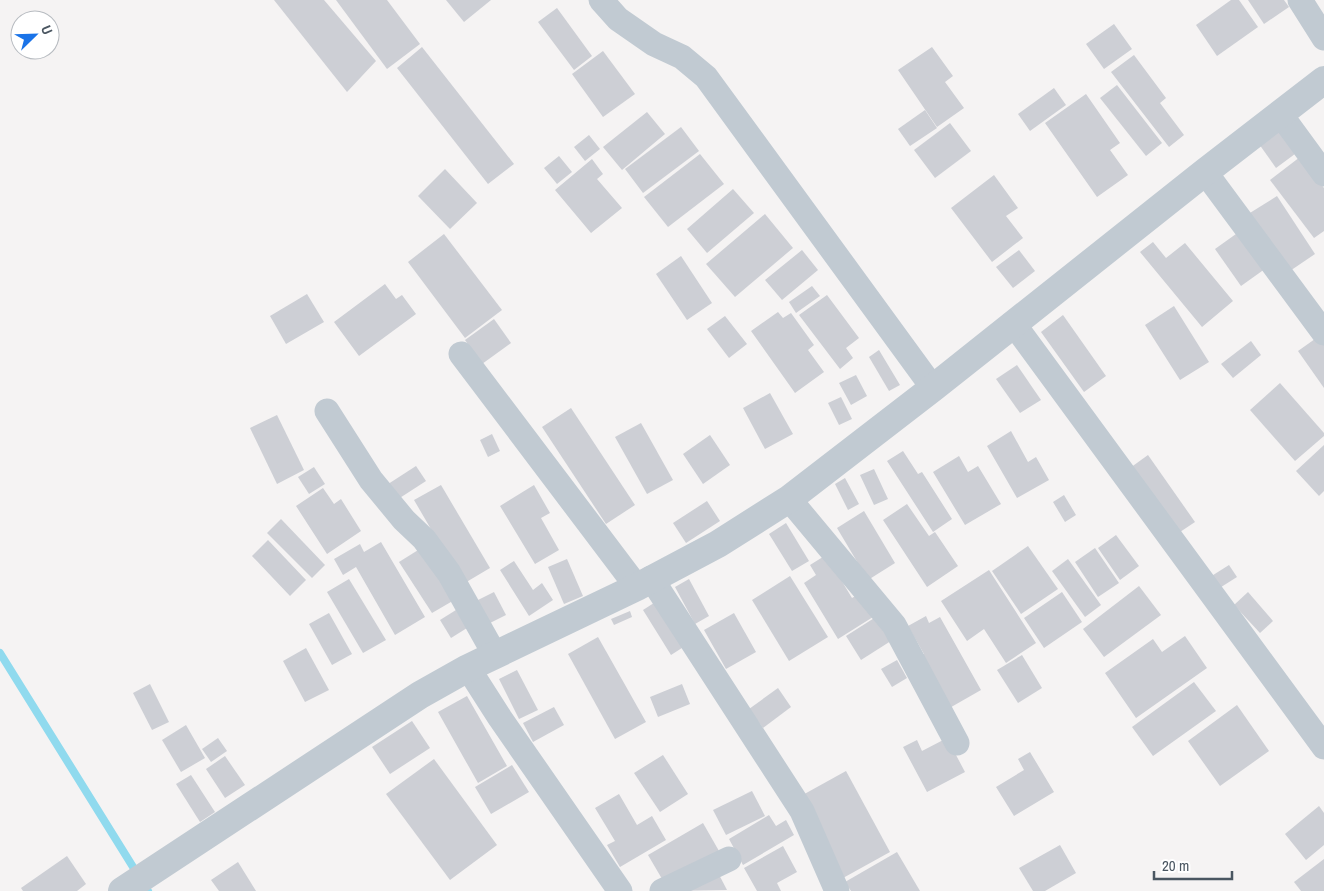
<svg xmlns="http://www.w3.org/2000/svg" width="1324" height="891" viewBox="0 0 1324 891" font-family="'Archivo Narrow',sans-serif">
<style>
.lines{fill:none;stroke-linecap:round;stroke-linejoin:round}
.stream{stroke:#90daee;stroke-width:8}
.building{fill:#cdcfd5}
.minor{stroke:#c1cad2;stroke-width:25}
.tertiary{stroke:#c1cad2;stroke-width:28}
</style>
<rect width="100%" height="100%" fill="#f5f3f3"/>
<g class="lines">
<path class="stream" d="M0,653l148,238"/>
</g>
<g class="building">
<path d="M274,0h50l52,61 -29,31z"/>
<path d="M336,0h51l33,44 -33,25z"/>
<path d="M446,0h45l-27,22z"/>
<path d="M1231,0h8l19,27 -41,29 -21,-31z"/>
<path d="M1248,0h36l5,7 -25,17z"/>
<path d="M557,8l35,48 -18,14 -36,-48z"/>
<path d="M1114,24l18,25 -28,20 -18,-25z"/>
<path d="M422,47l92,117 -26,20 -91,-116z"/>
<path d="M932,47l21,29 -8,6 19,26 -27,19 -39,-57z"/>
<path d="M603,51l32,43 -32,23 -31,-43z"/>
<path d="M1134,55l32,43 -6,5 24,32 -15,12 -58,-75z"/>
<path d="M1117,85l45,58 -16,13 -46,-58z"/>
<path d="M1054,88l12,17 -36,26 -12,-17z"/>
<path d="M1086,94l34,49 -10,7 18,25 -31,22 -52,-74z"/>
<path d="M925,110l12,18 -27,18 -12,-17z"/>
<path d="M647,112l18,22 -43,36 -19,-23z"/>
<path d="M950,123l21,28 -36,27 -21,-28z"/>
<path d="M681,127l18,24 -56,42 -18,-24z"/>
<path d="M1282,127l17,24 -23,17 -17,-24z"/>
<path d="M589,135l11,14 -15,12 -11,-14z"/>
<path d="M700,154l24,30 -56,43 -24,-30z"/>
<path d="M559,156l13,16 -15,12 -13,-16z"/>
<path d="M1300,157l24,31v43l-10,7 -44,-58z"/>
<path d="M592,159l11,15 -6,5 25,29 -31,25 -36,-43z"/>
<path d="M445,169l32,34 -27,26 -32,-33z"/>
<path d="M994,175l24,33 -12,8 17,22 -31,24 -41,-54z"/>
<path d="M733,189l21,24 -47,40 -20,-24z"/>
<path d="M1277,196l38,58 -31,21 -39,-59z"/>
<path d="M765,214l28,34 -58,49 -29,-33z"/>
<path d="M1243,229l26,37 -28,20 -26,-37z"/>
<path d="M444,234l58,76 -37,28 -57,-76z"/>
<path d="M1153,242l13,16 19,-15 48,58 -31,26 -62,-75z"/>
<path d="M802,250l16,20 -36,30 -17,-20z"/>
<path d="M1019,250l16,21 -22,17 -17,-21z"/>
<path d="M681,256l31,47 -25,17 -31,-46z"/>
<path d="M385,284l11,15 6,-4 14,19 -57,42 -25,-34z"/>
<path d="M812,286l8,10 -24,17 -7,-11z"/>
<path d="M307,294l17,28 -38,22 -16,-28z"/>
<path d="M827,295l32,43 -13,10 7,10 -13,11 -41,-54z"/>
<path d="M1174,306l35,56 -29,18 -35,-55z"/>
<path d="M778,312l5,6 8,-5 23,32 -6,5 16,22 -29,21 -44,-62z"/>
<path d="M1063,315l43,61 -22,16 -43,-60z"/>
<path d="M725,316l22,28 -18,14 -22,-29z"/>
<path d="M494,319l17,24 -29,21 -17,-24z"/>
<path d="M1322,334l2,3v51l-26,-37z"/>
<path d="M1251,341l10,14 -28,23 -12,-14z"/>
<path d="M879,350l21,35 -11,6 -20,-34z"/>
<path d="M1017,365l24,35 -21,13 -24,-34z"/>
<path d="M856,375l11,21 -16,9 -12,-22z"/>
<path d="M1280,383l44,50v3l-29,25 -45,-51z"/>
<path d="M770,393l23,41 -28,15 -22,-41z"/>
<path d="M841,397l11,22 -13,6 -11,-22z"/>
<path d="M571,408l64,97 -29,19 -64,-97z"/>
<path d="M277,415l27,55 -27,14 -27,-56z"/>
<path d="M641,423l32,57 -26,14 -32,-57z"/>
<path d="M1011,431l17,31 8,-5 13,23 -32,18 -30,-52z"/>
<path d="M492,434l8,17 -12,6 -8,-17z"/>
<path d="M710,435l20,30 -27,19 -20,-30z"/>
<path d="M1324,445v46l-5,5 -23,-25z"/>
<path d="M903,451l15,23 4,-2 30,47 -19,13 -46,-71z"/>
<path d="M1148,455l47,67 -18,12 -47,-66z"/>
<path d="M959,456l9,16 10,-6 23,38 -36,21 -32,-53z"/>
<path d="M416,466l10,15 -34,22 -10,-15z"/>
<path d="M314,467l11,17 -16,10 -11,-17z"/>
<path d="M874,469l14,30 -14,6 -14,-30z"/>
<path d="M845,478l14,26 -11,6 -13,-26z"/>
<path d="M441,485l49,83 -27,16 -49,-84z"/>
<path d="M534,485l16,28 -9,5 18,32 -24,14 -35,-58z"/>
<path d="M323,488l11,16 7,-5 20,32 -34,23 -31,-48z"/>
<path d="M1064,495l12,20 -11,7 -12,-20z"/>
<path d="M707,501l13,20 -34,22 -13,-20z"/>
<path d="M907,504l22,32 6,-4 23,34 -31,21 -44,-67z"/>
<path d="M864,511l31,52 -27,17 -31,-52z"/>
<path d="M281,519l44,46 -13,13 -45,-45z"/>
<path d="M786,523l23,38 -17,10 -23,-37z"/>
<path d="M1116,535l23,31 -19,14 -22,-32z"/>
<path d="M268,540l38,40 -16,16 -38,-40z"/>
<path d="M381,542l44,75 -30,18 -39,-68 -13,8 -9,-16 26,-15 4,8z"/>
<path d="M1028,546l30,43 -37,25 -29,-43z"/>
<path d="M423,547l33,52 -24,14 -33,-51z"/>
<path d="M1095,548l24,35 -21,14 -23,-35z"/>
<path d="M826,555l26,43 7,-4 14,23 -35,22 -34,-56 12,-8 -6,-10z"/>
<path d="M567,559l16,37 -19,8 -16,-37z"/>
<path d="M1068,559l33,46 -16,12 -33,-46z"/>
<path d="M514,561l19,29 9,-7 11,17 -24,16 -29,-46z"/>
<path d="M1229,565l8,12 -19,12 -8,-12z"/>
<path d="M989,570l47,73 -30,20 -22,-34 -17,12 -26,-40z"/>
<path d="M790,576l38,61 -39,24 -37,-61z"/>
<path d="M349,579l37,61 -23,13 -36,-61z"/>
<path d="M689,579l20,37 -14,8 -20,-37z"/>
<path d="M1139,586l22,29 -57,42 -21,-28z"/>
<path d="M494,592l12,23 -20,10 -12,-23z"/>
<path d="M1062,592l20,30 -38,26 -20,-30z"/>
<path d="M1248,592l25,29 -13,12 -26,-28z"/>
<path d="M657,601l28,45 -14,9 -28,-45z"/>
<path d="M456,610l11,18 -16,10 -11,-18z"/>
<path d="M630,611l2,6 -18,8 -3,-6z"/>
<path d="M329,613l23,41 -20,11 -23,-41z"/>
<path d="M734,613l22,39 -30,17 -22,-39z"/>
<path d="M879,615l15,24 -33,21 -15,-24z"/>
<path d="M926,616l3,7 11,-6 41,73 -35,20 -29,-53 7,-3 -16,-28z"/>
<path d="M1185,636l22,32 -71,50 -31,-45 48,-34 9,13z"/>
<path d="M598,637l48,85 -31,17 -47,-85z"/>
<path d="M306,648l23,42 -24,12 -22,-41z"/>
<path d="M1022,655l20,33 -24,15 -21,-33z"/>
<path d="M897,660l10,18 -15,9 -11,-18z"/>
<path d="M517,670l21,40 -19,9 -20,-40z"/>
<path d="M1194,682l22,29 -63,45 -21,-29z"/>
<path d="M150,684l19,38 -17,8 -19,-37z"/>
<path d="M682,684l8,20 -32,13 -8,-20z"/>
<path d="M778,688l13,19 -28,21 -14,-19z"/>
<path d="M467,696l40,70 -29,17 -40,-71z"/>
<path d="M1237,705l32,46 -49,35 -32,-45z"/>
<path d="M554,707l10,18 -31,17 -10,-19z"/>
<path d="M412,721l18,27 -40,26 -18,-27z"/>
<path d="M186,725l19,33 -24,14 -19,-32z"/>
<path d="M218,738l9,13 -16,11 -9,-13z"/>
<path d="M947,738l18,34 -38,20 -24,-45 14,-7 5,11z"/>
<path d="M1030,752l24,40 -40,24 -18,-29 28,-17 -6,-11z"/>
<path d="M663,755l25,39 -28,18 -26,-39z"/>
<path d="M225,756l20,29 -20,13 -19,-29z"/>
<path d="M434,759l63,86 -47,35 -64,-86z"/>
<path d="M512,765l17,27 -38,22 -16,-27z"/>
<path d="M846,771l44,81 -47,26 -44,-81z"/>
<path d="M191,775l24,37 -15,10 -24,-38z"/>
<path d="M752,791l13,25 -39,19 -13,-25z"/>
<path d="M619,794l18,31 15,-9 14,24 -46,27 -13,-22 8,-4 -20,-33z"/>
<path d="M1319,806l5,7v32l-18,15 -21,-26z"/>
<path d="M769,815l7,11 10,-6 8,15 -51,30 -14,-26z"/>
<path d="M703,823l16,28 -54,33 -17,-29z"/>
<path d="M1060,845l16,28 -31,18h-12l-14,-23z"/>
<path d="M783,846l14,26 -20,11 4,8h-24l-13,-23z"/>
<path d="M897,852l23,39h-69l-6,-9z"/>
<path d="M67,856l19,28 -9,7h-54l-2,-3z"/>
<path d="M1324,859v32h-23l-7,-9z"/>
<path d="M238,862l18,29h-37l-8,-11z"/>
<path d="M715,867l12,23 -58,1z"/>
</g>
<g class="lines">
<g class="minor">
<path d="M601,0l17,19 36,25 28,13 24,20 227,311"/>
<path d="M1300,0l24,38"/>
<path d="M1281,115l43,59"/>
<path d="M1205,172l119,161"/>
<path d="M1013,323l311,424"/>
<path d="M461,354l176,233"/>
<path d="M327,411l44,69 33,40 20,19 25,34 46,82"/>
<path d="M789,499l105,126 63,118"/>
<path d="M651,578l151,233 35,80"/>
<path d="M468,668l32,50 120,173"/>
<path d="M662,891l67,-32"/>
</g>
<path class="tertiary" d="M122,891l298,-196 48,-27 169,-81 81,-43 71,-45 144,-111 272,-216 119,-92"/>
</g>
<g transform="translate(35 35) rotate(67)"><circle r="24" fill="#ffffff" stroke="#b7bbc0"/>
<path d="M0-4L9 19L0 12L-9 19Z" fill="#1a73e8"/>
<text y="-8" font-size="14" font-weight="bold" text-anchor="middle" fill="#4a5661">U</text>
</g>
<path d="M1154 871v8h78v-8" fill="none" stroke="#4a5661" stroke-width="2.5"/>
<text x="1162" y="871" font-size="15" fill="#4a5661" stroke="#ffffff" stroke-width="4" paint-order="stroke">20 m</text>
</svg>
